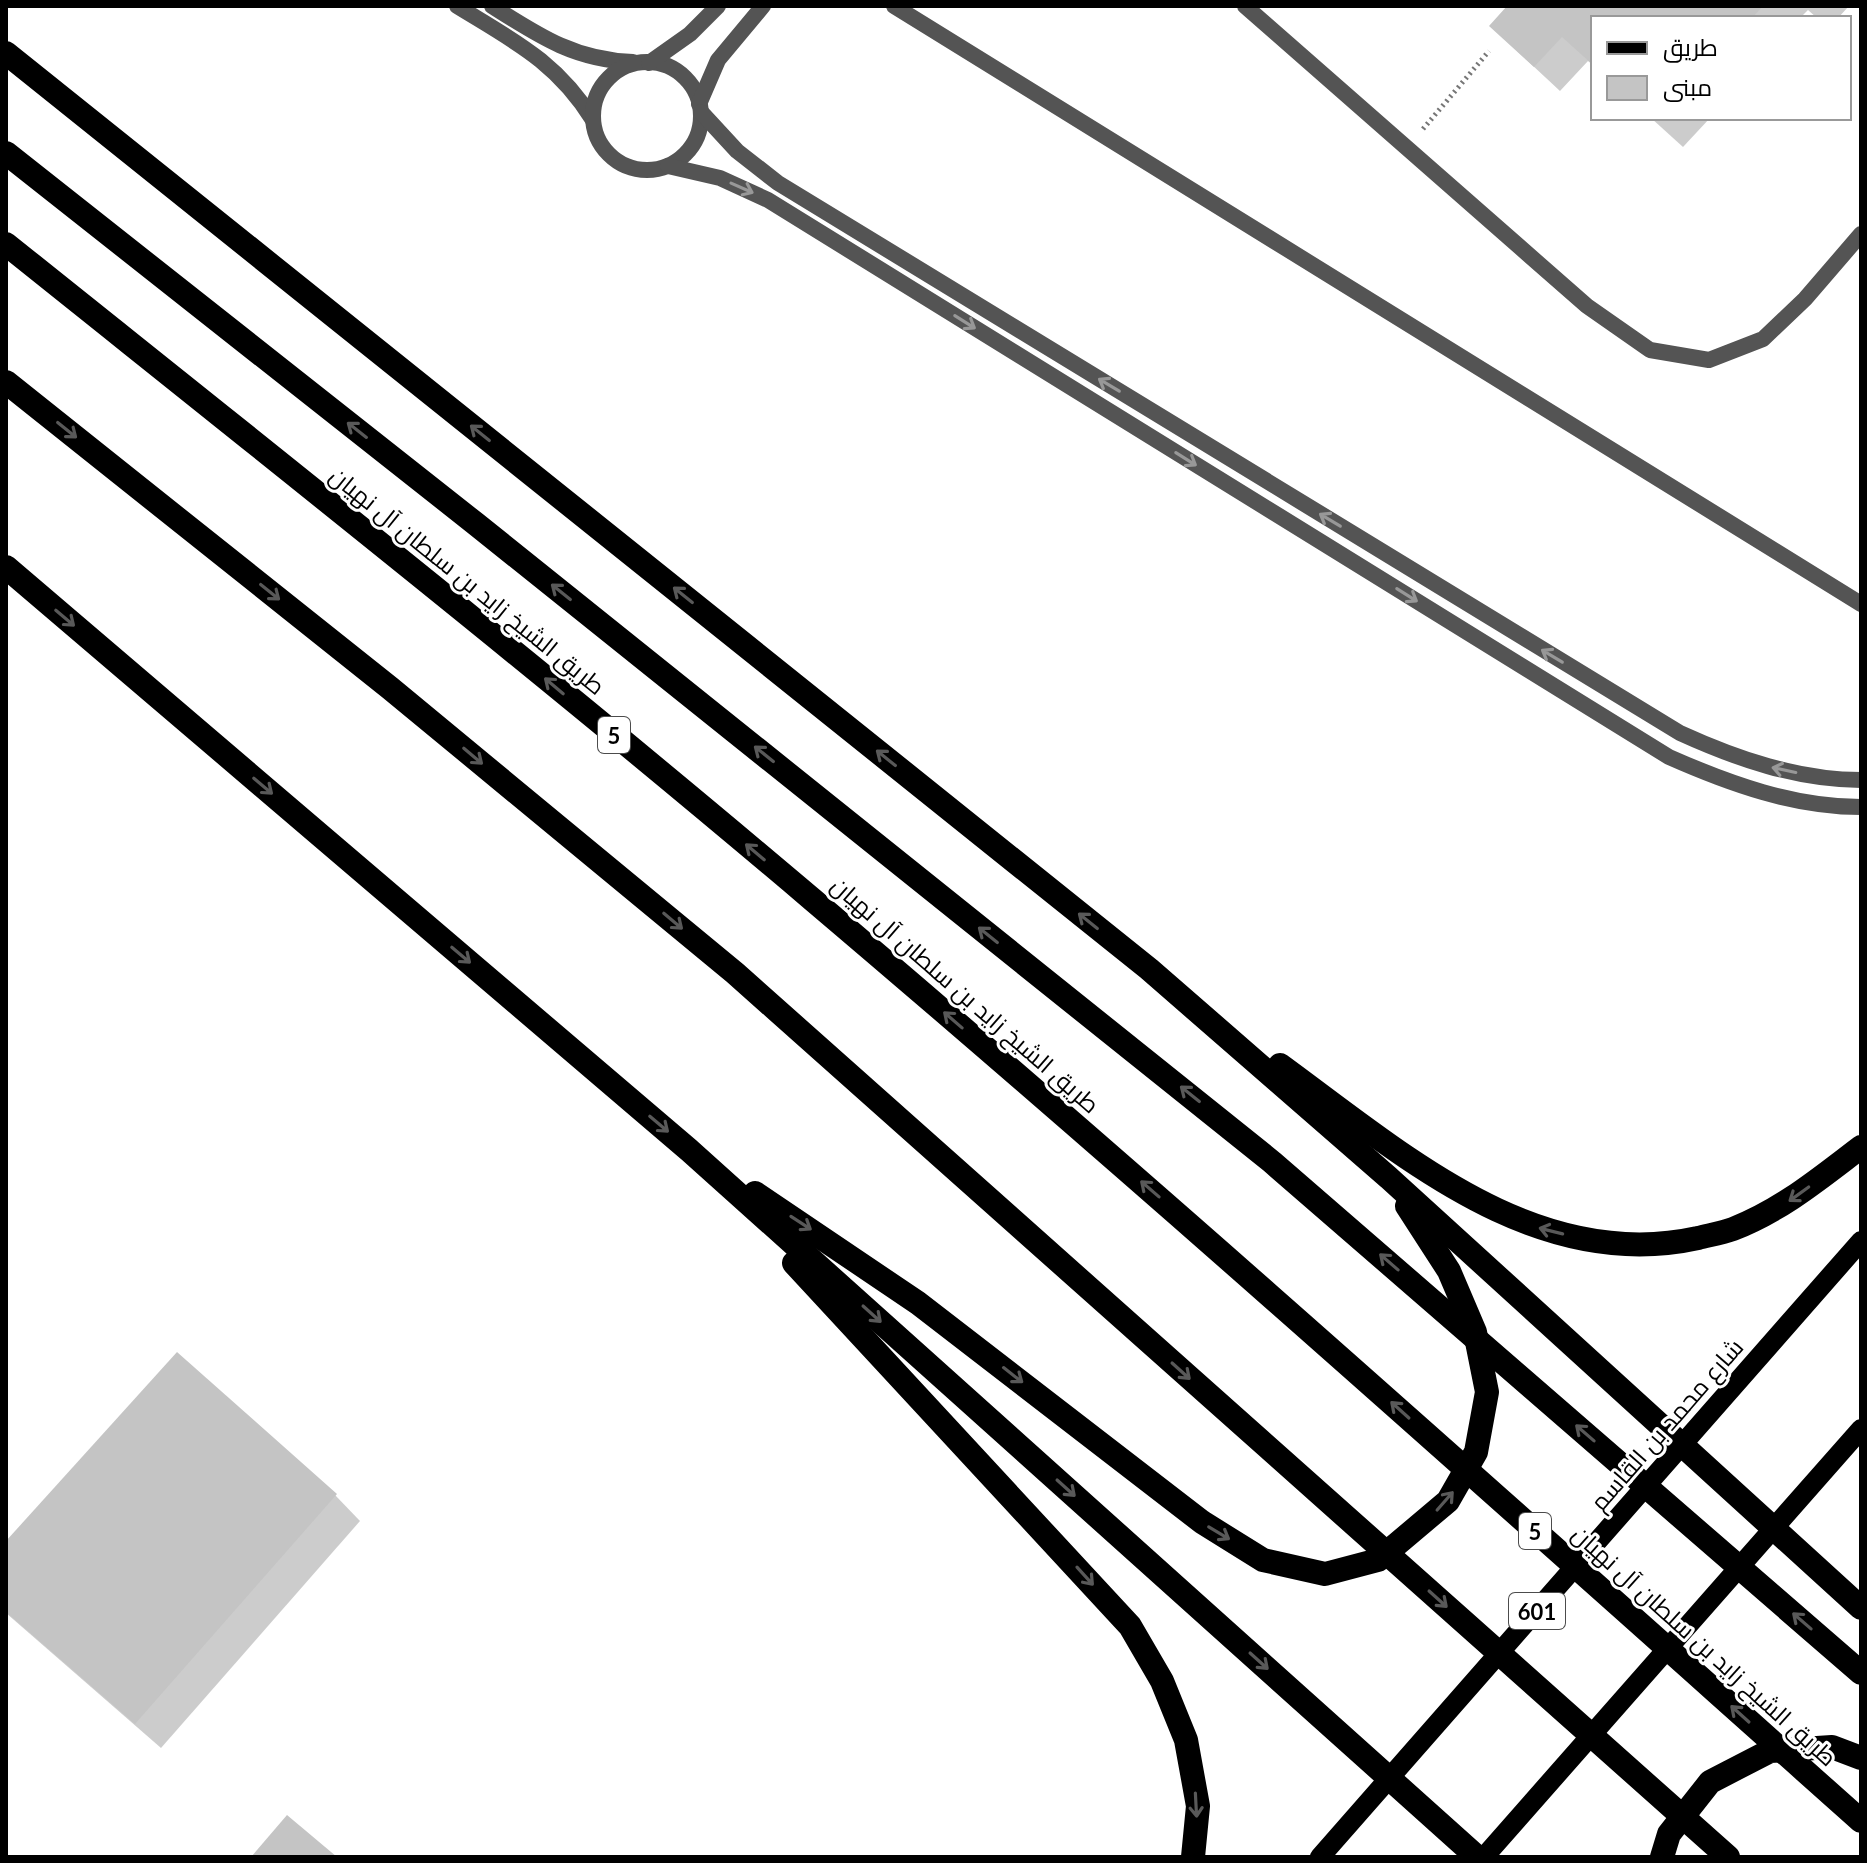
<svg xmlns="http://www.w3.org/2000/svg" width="1867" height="1863" viewBox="0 0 1867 1863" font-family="Lato,Cairo,sans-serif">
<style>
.shadow{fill:#0003}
.building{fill:#c4c4c4}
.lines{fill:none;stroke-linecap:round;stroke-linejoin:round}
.path{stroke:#767676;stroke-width:5;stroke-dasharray:2 4;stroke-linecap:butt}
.lane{stroke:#545454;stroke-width:16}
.street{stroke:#545454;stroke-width:16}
.primary{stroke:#000;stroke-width:20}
.highway{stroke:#000;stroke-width:24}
.oneway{stroke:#989898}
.oneway2{stroke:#595959}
.labels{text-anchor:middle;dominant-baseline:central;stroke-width:6;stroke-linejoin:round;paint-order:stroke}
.shield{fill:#fff;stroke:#4c4c4c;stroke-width:2}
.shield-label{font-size:22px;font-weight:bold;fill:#000}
.street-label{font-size:24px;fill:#000;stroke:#fff}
</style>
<rect width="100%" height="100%" fill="#fff"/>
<g class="shadow">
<path d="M1510,6h339l-11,12h-21l-9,-8 -8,8h-207v47l-5,-4 -28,30 -43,-40z"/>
<path d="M1651,118h59l-27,29z"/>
<path d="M335,1495l25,26 -199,227 -155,-135v-69z"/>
</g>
<g class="building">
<path d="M1507,6h256l-11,12h-159v47l-31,-28 -28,30 -45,-41z"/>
<path d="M177,1352l160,142 -202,230 -129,-112v-71z"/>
<path d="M287,1815l50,42h-86z"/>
</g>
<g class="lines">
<path class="path" d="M1423,129l66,-78"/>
<g class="lane">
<path d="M894,6l967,598"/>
<path d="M1245,6l342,300 63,44 59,10 54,-21 42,-40 56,-65"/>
</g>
<g class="street">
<path d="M457,6c57,35 100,56 136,114"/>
<path d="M492,6c47,30 83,54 141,56"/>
<circle cx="647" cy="116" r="54"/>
<path d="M649,63l41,-29 28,-28"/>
<path d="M699,104l19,-44 45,-54"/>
<path d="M701,112l36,39 41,32 902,550c57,26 118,47 181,47"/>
<path d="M668,166l52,12 48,22 901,557c61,27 125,50 192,50"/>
</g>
<g class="primary">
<path d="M1320,1857l541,-616"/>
<path d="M1484,1857l377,-428"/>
</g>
<g class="highway">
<path d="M6,53l1143,916 240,209 472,430"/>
<path d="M6,153l470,371 796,638 589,511"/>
<path d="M6,244c271,217 543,432 807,656 355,301 701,612 1048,921"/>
<path d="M6,382l384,306 345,285 993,884"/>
<path d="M6,567l683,583 788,707"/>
<path d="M1280,1065c122,89 256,209 418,173 12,-3 24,-5 35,-9 49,-19 87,-51 128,-82"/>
<path d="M755,1193l163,110 284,219 61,38 62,14 53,-14 70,-59 28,-49 11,-60 -12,-60 -26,-61 -42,-65"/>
<path d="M794,1263l336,363 32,55 24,59 12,66 -5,51"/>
<path d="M1662,1857l7,-23 41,-52 60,-31 62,-4 29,11"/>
</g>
</g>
<defs><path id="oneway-shaft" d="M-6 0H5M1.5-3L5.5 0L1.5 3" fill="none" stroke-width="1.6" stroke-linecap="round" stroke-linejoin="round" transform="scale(2)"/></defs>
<g class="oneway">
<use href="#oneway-shaft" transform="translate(742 188) rotate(24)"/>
<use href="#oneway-shaft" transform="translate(965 322) rotate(32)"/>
<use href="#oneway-shaft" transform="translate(1109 385) rotate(-149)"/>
<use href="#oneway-shaft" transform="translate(1186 459) rotate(32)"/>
<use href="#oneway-shaft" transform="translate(1330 520) rotate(-149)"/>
<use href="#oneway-shaft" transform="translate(1407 595) rotate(32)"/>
<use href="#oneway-shaft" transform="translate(1552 656) rotate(-149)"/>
<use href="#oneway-shaft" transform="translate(1784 770) rotate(-168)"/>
</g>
<g class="oneway2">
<use href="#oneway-shaft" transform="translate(67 430) rotate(39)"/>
<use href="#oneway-shaft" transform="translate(357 430) rotate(-142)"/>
<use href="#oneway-shaft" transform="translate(480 433) rotate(-141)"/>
<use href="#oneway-shaft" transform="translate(270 592) rotate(39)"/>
<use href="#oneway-shaft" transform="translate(561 592) rotate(-141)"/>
<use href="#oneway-shaft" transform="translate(683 595) rotate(-141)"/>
<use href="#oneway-shaft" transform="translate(65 618) rotate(40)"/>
<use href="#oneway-shaft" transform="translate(554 686) rotate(-140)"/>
<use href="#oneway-shaft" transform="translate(764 754) rotate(-141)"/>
<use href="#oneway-shaft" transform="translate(473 756) rotate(40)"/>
<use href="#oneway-shaft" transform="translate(886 758) rotate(-141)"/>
<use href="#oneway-shaft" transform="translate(263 786) rotate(40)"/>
<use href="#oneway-shaft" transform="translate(755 852) rotate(-140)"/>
<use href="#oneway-shaft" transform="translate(673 921) rotate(40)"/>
<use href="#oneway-shaft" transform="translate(1088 921) rotate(-141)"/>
<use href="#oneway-shaft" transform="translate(988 935) rotate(-141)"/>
<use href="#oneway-shaft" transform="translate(461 955) rotate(40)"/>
<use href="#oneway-shaft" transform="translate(953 1020) rotate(-139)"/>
<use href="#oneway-shaft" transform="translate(1190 1094) rotate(-141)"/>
<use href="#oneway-shaft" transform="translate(659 1124) rotate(40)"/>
<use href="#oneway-shaft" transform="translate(1150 1189) rotate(-139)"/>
<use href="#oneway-shaft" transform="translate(1799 1194) rotate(144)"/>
<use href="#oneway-shaft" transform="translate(801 1223) rotate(33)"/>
<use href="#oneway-shaft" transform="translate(1551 1231) rotate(-166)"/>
<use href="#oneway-shaft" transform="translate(1389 1262) rotate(-139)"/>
<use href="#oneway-shaft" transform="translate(872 1314) rotate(42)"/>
<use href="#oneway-shaft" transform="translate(1181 1371) rotate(42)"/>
<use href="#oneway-shaft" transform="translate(1013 1375) rotate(38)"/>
<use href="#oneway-shaft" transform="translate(1400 1410) rotate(-138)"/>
<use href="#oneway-shaft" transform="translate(1585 1433) rotate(-139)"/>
<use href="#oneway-shaft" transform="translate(1066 1488) rotate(42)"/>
<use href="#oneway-shaft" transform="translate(1445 1501) rotate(-49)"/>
<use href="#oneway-shaft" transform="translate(1219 1533) rotate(31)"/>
<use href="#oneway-shaft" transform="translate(1085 1576) rotate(48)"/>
<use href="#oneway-shaft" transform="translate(1438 1599) rotate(42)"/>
<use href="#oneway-shaft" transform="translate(1802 1621) rotate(-139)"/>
<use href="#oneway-shaft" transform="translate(1259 1661) rotate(42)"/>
<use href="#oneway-shaft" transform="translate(1740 1714) rotate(-138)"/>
<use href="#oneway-shaft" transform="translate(1196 1805) rotate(87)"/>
</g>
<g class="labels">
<g class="shield">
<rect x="598" y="717" width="32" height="36" rx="6"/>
<rect x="1519" y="1513" width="32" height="36" rx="6"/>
<rect x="1509" y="1593" width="56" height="36" rx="6"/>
</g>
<g class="shield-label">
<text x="614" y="735">5</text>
<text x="1535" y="1531">5</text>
<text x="1537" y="1611">601</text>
</g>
<g class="street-label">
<text transform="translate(468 580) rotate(39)">طريق الشيخ زايد بن سلطان آل نهيان</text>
<text transform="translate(966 994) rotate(41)">طريق الشيخ زايد بن سلطان آل نهيان</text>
<text transform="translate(1666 1424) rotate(-49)">شارع محمد بن القاسم</text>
<text transform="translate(1705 1645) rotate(42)">طريق الشيخ زايد بن سلطان آل نهيان</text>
</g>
</g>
<rect width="1867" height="1863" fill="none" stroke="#000000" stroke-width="16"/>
<rect x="1591" y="16" width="260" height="104" fill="#ffffff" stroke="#999999" stroke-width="2"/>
<rect x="1607" y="42" width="40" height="12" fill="#000000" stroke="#999999" stroke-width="2"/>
<text x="1663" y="56" font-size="24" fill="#000000">طريق</text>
<rect x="1607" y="76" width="40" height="24" fill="#c4c4c4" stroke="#999999" stroke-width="2"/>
<text x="1663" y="96" font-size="24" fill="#000000">مبنى</text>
</svg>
